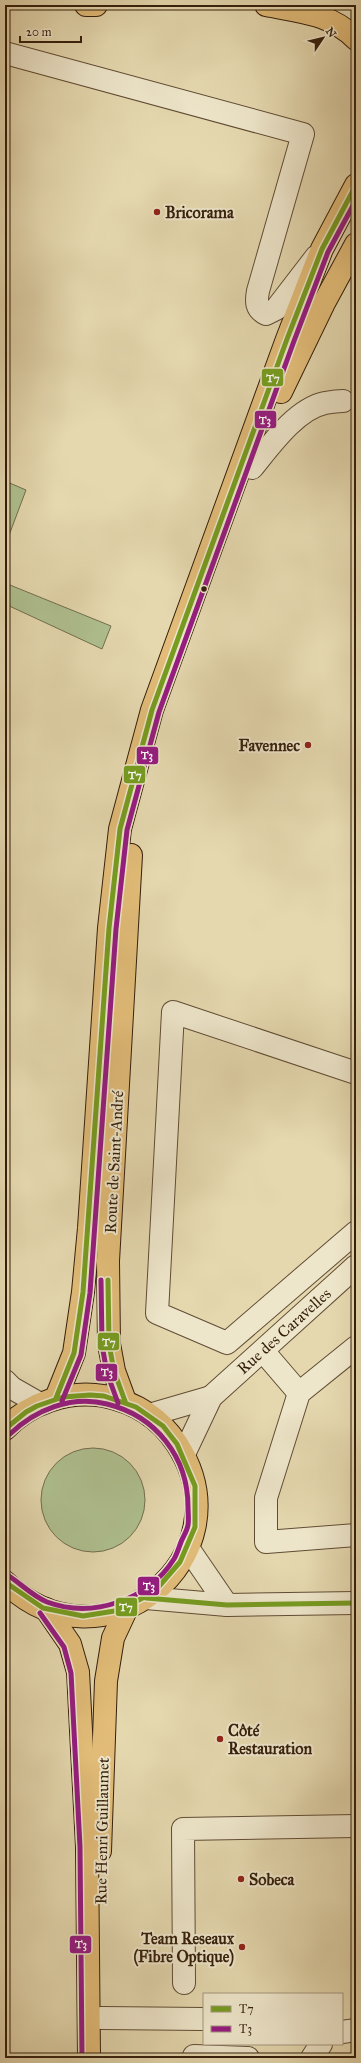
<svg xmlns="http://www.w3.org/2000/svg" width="361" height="2063" viewBox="0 0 361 2063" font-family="'IM FELL Great Primer',serif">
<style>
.green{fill:#afc090;stroke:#726f4e}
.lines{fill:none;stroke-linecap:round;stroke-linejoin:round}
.minor-casing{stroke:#604c34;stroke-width:24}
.major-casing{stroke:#341e0b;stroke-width:24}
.minor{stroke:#eee6cb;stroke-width:22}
.major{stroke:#e2bc78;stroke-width:22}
.bus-1-casing{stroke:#eee6cb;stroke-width:8}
.bus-2-casing{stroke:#eee6cb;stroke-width:8}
.bus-1{stroke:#769c20;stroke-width:5}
.bus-2{stroke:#951b81;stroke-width:5}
.poi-dot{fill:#8f2418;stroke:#eee6cb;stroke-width:1.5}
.bus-dot{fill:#341e0b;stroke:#eee6cb;stroke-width:1.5}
.labels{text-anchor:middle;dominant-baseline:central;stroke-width:4;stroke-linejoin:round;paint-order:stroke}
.poi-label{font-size:16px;font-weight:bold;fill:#341e0b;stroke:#eee6cb;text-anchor:start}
.street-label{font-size:16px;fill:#341e0b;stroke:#eee6cb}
.line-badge{stroke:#eee6cb;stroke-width:1.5}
.badge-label{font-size:11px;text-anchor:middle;font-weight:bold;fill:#fff}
</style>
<rect width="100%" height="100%" fill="#e5d8af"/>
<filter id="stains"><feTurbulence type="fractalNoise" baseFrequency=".005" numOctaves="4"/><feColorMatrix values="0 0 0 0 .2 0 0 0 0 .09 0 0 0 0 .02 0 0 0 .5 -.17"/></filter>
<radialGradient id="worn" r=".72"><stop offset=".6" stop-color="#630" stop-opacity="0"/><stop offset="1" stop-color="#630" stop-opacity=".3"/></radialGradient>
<g class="green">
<path d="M5,481l21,9 -21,56z"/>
<path d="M5,583l106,43 -9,23 -97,-45z"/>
<circle cx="93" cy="1500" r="52"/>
</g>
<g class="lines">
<defs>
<g id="minor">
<path d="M5,53l298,81 -45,157c-2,11 -2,18 8,23l10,-5 40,-52"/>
<path d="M252,468c18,-22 44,-59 73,-65 6,-1 12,-2 18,-2"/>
<path d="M356,1073l-183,-61 -16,301 70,30 129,-111"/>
<path d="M356,1347l-57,46 -33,105v44l90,-7"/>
<path d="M263,1351l36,42"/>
<path d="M5,1381l7,7 28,16"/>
<path d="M149,1415l62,-18"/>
<path d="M184,1454l27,-57 145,-131"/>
<path d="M188,1548l39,57"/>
<path d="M146,1598l81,7 129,-2"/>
<path d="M184,1983l-1,-154 173,-3"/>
<path d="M101,2018l103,1"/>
<path d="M342,2032l14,-2"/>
<path d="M194,2058v-2l54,2"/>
<path d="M312,2058l9,-14"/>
</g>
<g id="major">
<path d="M86,5h10"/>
<path d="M266,5c35,7 64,8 90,34"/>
<path d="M281,392l43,-89 32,-59"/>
<path d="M56,1398l18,-45 9,-61 6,-64 20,-300 11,-99 32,-119 135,-371 35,-90 34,-64"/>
<path d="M125,1401l-11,-30 -5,-27 -1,-83 23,-406"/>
<path d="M5,1429c24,-26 63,-39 99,-33 30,6 56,22 73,48 73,113 -75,233 -172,138"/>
<path d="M46,1609l24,35 8,28 9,175 2,211"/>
<path d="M100,1851l6,-170 7,-43 14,-30"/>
</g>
</defs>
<use href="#minor" class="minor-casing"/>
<use href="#major" class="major-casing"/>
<use href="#minor" class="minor"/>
<use href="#major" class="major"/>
<defs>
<g id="bus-1">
<path d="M108,1280l1,64 5,27 11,30"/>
<path d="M56,1398l18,-45 9,-61 26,-364 11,-99 32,-119 135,-371 35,-90 34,-64"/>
<path d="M5,1429l21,-17 11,-6 26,-9 27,-2 14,1 32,11 27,19 14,18 18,42v41l-15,35 -25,29 -34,19 -38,6 -40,-8 -38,-26"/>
<path d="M146,1598l81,7 129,-2"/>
</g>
<g id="bus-2">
<path d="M101,1280l1,65 5,28 11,30"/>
<path d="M62,1401l19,-46 9,-62 26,-364 11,-99 32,-118 135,-371 34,-89 28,-52"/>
<path d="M9,1576c12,8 25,21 38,26 46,17 101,-2 127,-43 3,-5 5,-12 7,-17 2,-5 6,-11 7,-17 1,-5 0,-12 0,-18 0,-50 -32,-91 -81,-103 -36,-9 -72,6 -97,30"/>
<path d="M40,1613l24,34 7,26 9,174 2,211"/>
</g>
</defs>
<use href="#bus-1" class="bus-1-casing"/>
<use href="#bus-2" class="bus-2-casing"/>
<use href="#bus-1" class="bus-1"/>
<use href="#bus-2" class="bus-2"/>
</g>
<g class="poi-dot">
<circle cx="157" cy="212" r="4"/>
<circle cx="308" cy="745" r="4"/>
<circle cx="220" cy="1739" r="4"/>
<circle cx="241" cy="1879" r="4"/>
<circle cx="242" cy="1947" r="4"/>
</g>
<circle class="bus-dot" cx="204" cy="589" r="3.5"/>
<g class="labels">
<g class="poi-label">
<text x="165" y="212">Bricorama</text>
<text x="300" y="745" text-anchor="end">Favennec</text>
<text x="228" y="1730">Côté<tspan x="228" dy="18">Restauration</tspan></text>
<text x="249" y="1879">Sobeca</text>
<text x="234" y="1938" text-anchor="end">Team Reseaux<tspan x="234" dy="18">(Fibre Optique)</tspan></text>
</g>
<g class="street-label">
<text transform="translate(114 1162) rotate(-87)">Route de Saint-André</text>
<text transform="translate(284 1331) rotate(-42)">Rue des Caravelles</text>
<text transform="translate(102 1831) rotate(-89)">Rue Henri Guillaumet</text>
</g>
</g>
<g class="line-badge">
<rect x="261" y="368" width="23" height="19" rx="4" fill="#769c20"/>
<rect x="254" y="410" width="23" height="19" rx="4" fill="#951b81"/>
<rect x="136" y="746" width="23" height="19" rx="4" fill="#951b81"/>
<rect x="123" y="765" width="23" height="19" rx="4" fill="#769c20"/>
<rect x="97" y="1332" width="23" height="19" rx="4" fill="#769c20"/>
<rect x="95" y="1363" width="23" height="19" rx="4" fill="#951b81"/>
<rect x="137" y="1576" width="23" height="20" rx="4" fill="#951b81"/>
<rect x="115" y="1597" width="23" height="20" rx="4" fill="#769c20"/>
<rect x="69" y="1935" width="23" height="19" rx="4" fill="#951b81"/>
</g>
<g class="badge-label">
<text x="273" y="382">T7</text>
<text x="265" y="424">T3</text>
<text x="147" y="759">T3</text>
<text x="135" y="779">T7</text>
<text x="109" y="1346">T7</text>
<text x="107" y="1376">T3</text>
<text x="149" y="1590">T3</text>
<text x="126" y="1611">T7</text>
<text x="81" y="1948">T3</text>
</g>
<rect width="361" height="2063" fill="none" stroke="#e5d8af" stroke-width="20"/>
<rect x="6" y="6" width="349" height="2051" fill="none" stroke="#341e0b" stroke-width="2"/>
<rect x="10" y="10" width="341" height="2043" fill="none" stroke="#341e0b"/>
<rect x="203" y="1993" width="140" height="52" fill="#eee6cb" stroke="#a4967e"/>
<rect x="211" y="2006" width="20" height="6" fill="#769c20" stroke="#a4967e"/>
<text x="239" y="2013" font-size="12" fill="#341e0b">T7</text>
<rect x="211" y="2026" width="20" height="6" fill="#951b81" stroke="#a4967e"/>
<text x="239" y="2033" font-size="12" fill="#341e0b">T3</text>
<g transform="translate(323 38) rotate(55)" stroke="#eee6cb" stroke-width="3" paint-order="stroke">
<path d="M0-3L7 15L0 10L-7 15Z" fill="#341e0b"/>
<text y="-6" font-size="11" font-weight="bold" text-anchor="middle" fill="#341e0b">N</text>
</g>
<path d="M20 36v6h61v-6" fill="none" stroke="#341e0b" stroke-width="2"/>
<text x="26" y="36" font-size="12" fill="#341e0b" stroke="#eee6cb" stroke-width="3" paint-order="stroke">20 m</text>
<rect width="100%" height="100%" filter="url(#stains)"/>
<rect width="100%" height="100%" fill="url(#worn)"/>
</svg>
